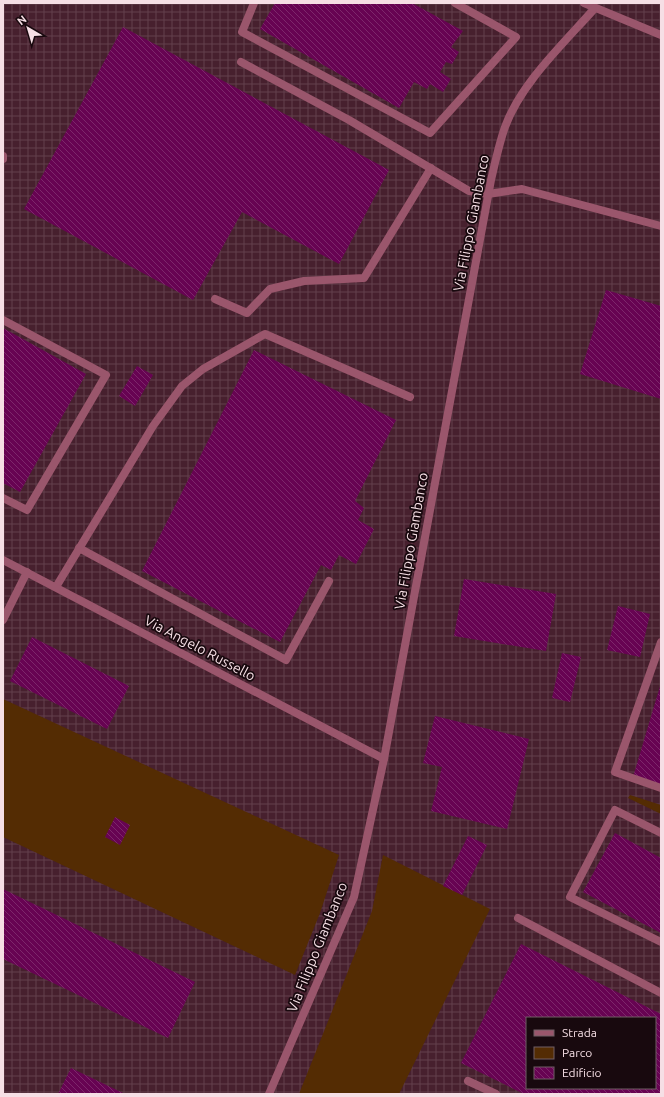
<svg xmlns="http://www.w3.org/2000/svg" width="664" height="1097" viewBox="0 0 664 1097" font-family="Ubuntu,sans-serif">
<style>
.industrial{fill:url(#industrial-grid);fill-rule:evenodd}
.green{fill:#542c03}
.building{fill:url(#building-back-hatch);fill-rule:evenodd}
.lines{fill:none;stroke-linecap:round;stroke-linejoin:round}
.service{stroke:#9a566c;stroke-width:8}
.minor{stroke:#9a566c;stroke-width:8}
.labels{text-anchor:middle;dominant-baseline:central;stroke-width:3.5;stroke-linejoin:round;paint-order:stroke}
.street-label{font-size:14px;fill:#f6dfe5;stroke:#18090e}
</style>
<defs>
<pattern id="industrial-grid" width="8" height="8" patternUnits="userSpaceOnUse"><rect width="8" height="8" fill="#47202e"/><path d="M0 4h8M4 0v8" fill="none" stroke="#62404c"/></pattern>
<pattern id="building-back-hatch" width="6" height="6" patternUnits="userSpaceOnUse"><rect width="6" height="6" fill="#670352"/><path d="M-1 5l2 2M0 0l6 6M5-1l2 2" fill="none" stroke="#7d276b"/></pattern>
</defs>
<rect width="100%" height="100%" fill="#3a1924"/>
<path class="industrial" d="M3,3h658v1091h-658zM527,1018h128v70h-128z"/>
<g class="green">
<path d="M3,699l336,156 -19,58 -25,62 -292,-138z"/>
<path d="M630,795l31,10v9l-33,-16z"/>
<path d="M383,855l107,54 -91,185h-100l73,-183z"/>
</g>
<g class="building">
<path d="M275,3h137l51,28 -12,16 8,5 -7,12 -6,-2 -6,10 11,7 -8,13 -13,-8 -3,5 -13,-7 -15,26 -139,-79z"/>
<path d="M123,27l266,143 -50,94 -97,-52 -49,88 -169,-91z"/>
<path d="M606,290l55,16v93l-81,-25z"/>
<path d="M3,328l83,46 -66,118 -17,-9z"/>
<path d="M254,350l142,70 -41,81 9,7 -6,12 16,9 -18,35 -17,-9 -8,15 -10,-5 -41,77 -138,-71z"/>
<path d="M137,366l16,9 -18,31 -16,-10z"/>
<path d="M464,579l92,15 -10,57 -92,-15z"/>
<path d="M618,606l32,8 -10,43 -33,-7z"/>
<path d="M32,637l97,49 -22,43 -97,-48z"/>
<path d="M562,653l19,4 -11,45 -18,-4z"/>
<path d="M661,683v102l-28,-8z"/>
<path d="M435,716l94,23 -22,90 -76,-18 11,-44 -19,-4z"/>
<path d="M115,817l15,8 -10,20 -15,-8z"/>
<path d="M615,833l46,25v75l-78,-41z"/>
<path d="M468,836l19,9 -25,50 -19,-9z"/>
<path d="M3,889l192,93 -27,56 -165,-79z"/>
<path d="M521,944l140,70v80h-137l-63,-31zM527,1018h128v70h-128z"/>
<path d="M71,1068l54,26h-67z"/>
</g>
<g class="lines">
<g class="service">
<path d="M254,3l-12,29 188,101 86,-96 -61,-34"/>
<path d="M241,62l108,58 120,71 19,3 34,-5 139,37"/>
<path d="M3,156v3"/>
<path d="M215,299l32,14 23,-24 34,-8 60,-3 67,-110"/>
<path d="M3,320l103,55 -79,135 -24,-12"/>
<path d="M79,548l207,112 43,-79"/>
<path d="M56,587l97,-161 29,-40 21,-17 62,-35 145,63"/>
<path d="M661,642l-46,130 46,16"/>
<path d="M661,833l-46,-23 -45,87 91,45"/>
<path d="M518,918l143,75"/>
<path d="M468,1081l28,13"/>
</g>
<g class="minor">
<path d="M584,3l77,32"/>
<path d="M3,560l381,199"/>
<path d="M3,620l24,-48"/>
<path d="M269,1094l85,-197 30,-138 107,-579c4,-17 8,-36 14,-53 16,-44 59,-84 90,-119"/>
</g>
</g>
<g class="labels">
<g class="street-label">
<text transform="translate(471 223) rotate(-79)">Via Filippo Giambanco</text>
<text transform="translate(411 541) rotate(-80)">Via Filippo Giambanco</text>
<text transform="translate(200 648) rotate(28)">Via Angelo Russello</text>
<text transform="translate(317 947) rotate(-68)">Via Filippo Giambanco</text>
</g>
</g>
<rect width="664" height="1097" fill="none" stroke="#f6dfe5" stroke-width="8"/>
<rect x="526" y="1017" width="130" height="72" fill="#18090e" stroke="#715f64"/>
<rect x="534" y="1030" width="20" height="6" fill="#9a566c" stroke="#715f64"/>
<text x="562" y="1037" font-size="12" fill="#f6dfe5">Strada</text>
<rect x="534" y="1047" width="20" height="12" fill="#542c03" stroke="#715f64"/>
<text x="562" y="1057" font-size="12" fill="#f6dfe5">Parco</text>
<rect x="534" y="1067" width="20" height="12" fill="url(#building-back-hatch)" stroke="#715f64"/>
<text x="562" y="1077" font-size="12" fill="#f6dfe5">Edificio</text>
<g transform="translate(28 28) rotate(322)" stroke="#18090e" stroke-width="3" paint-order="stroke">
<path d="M0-3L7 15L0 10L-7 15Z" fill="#f6dfe5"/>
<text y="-6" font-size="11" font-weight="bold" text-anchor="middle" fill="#f6dfe5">N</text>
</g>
</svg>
